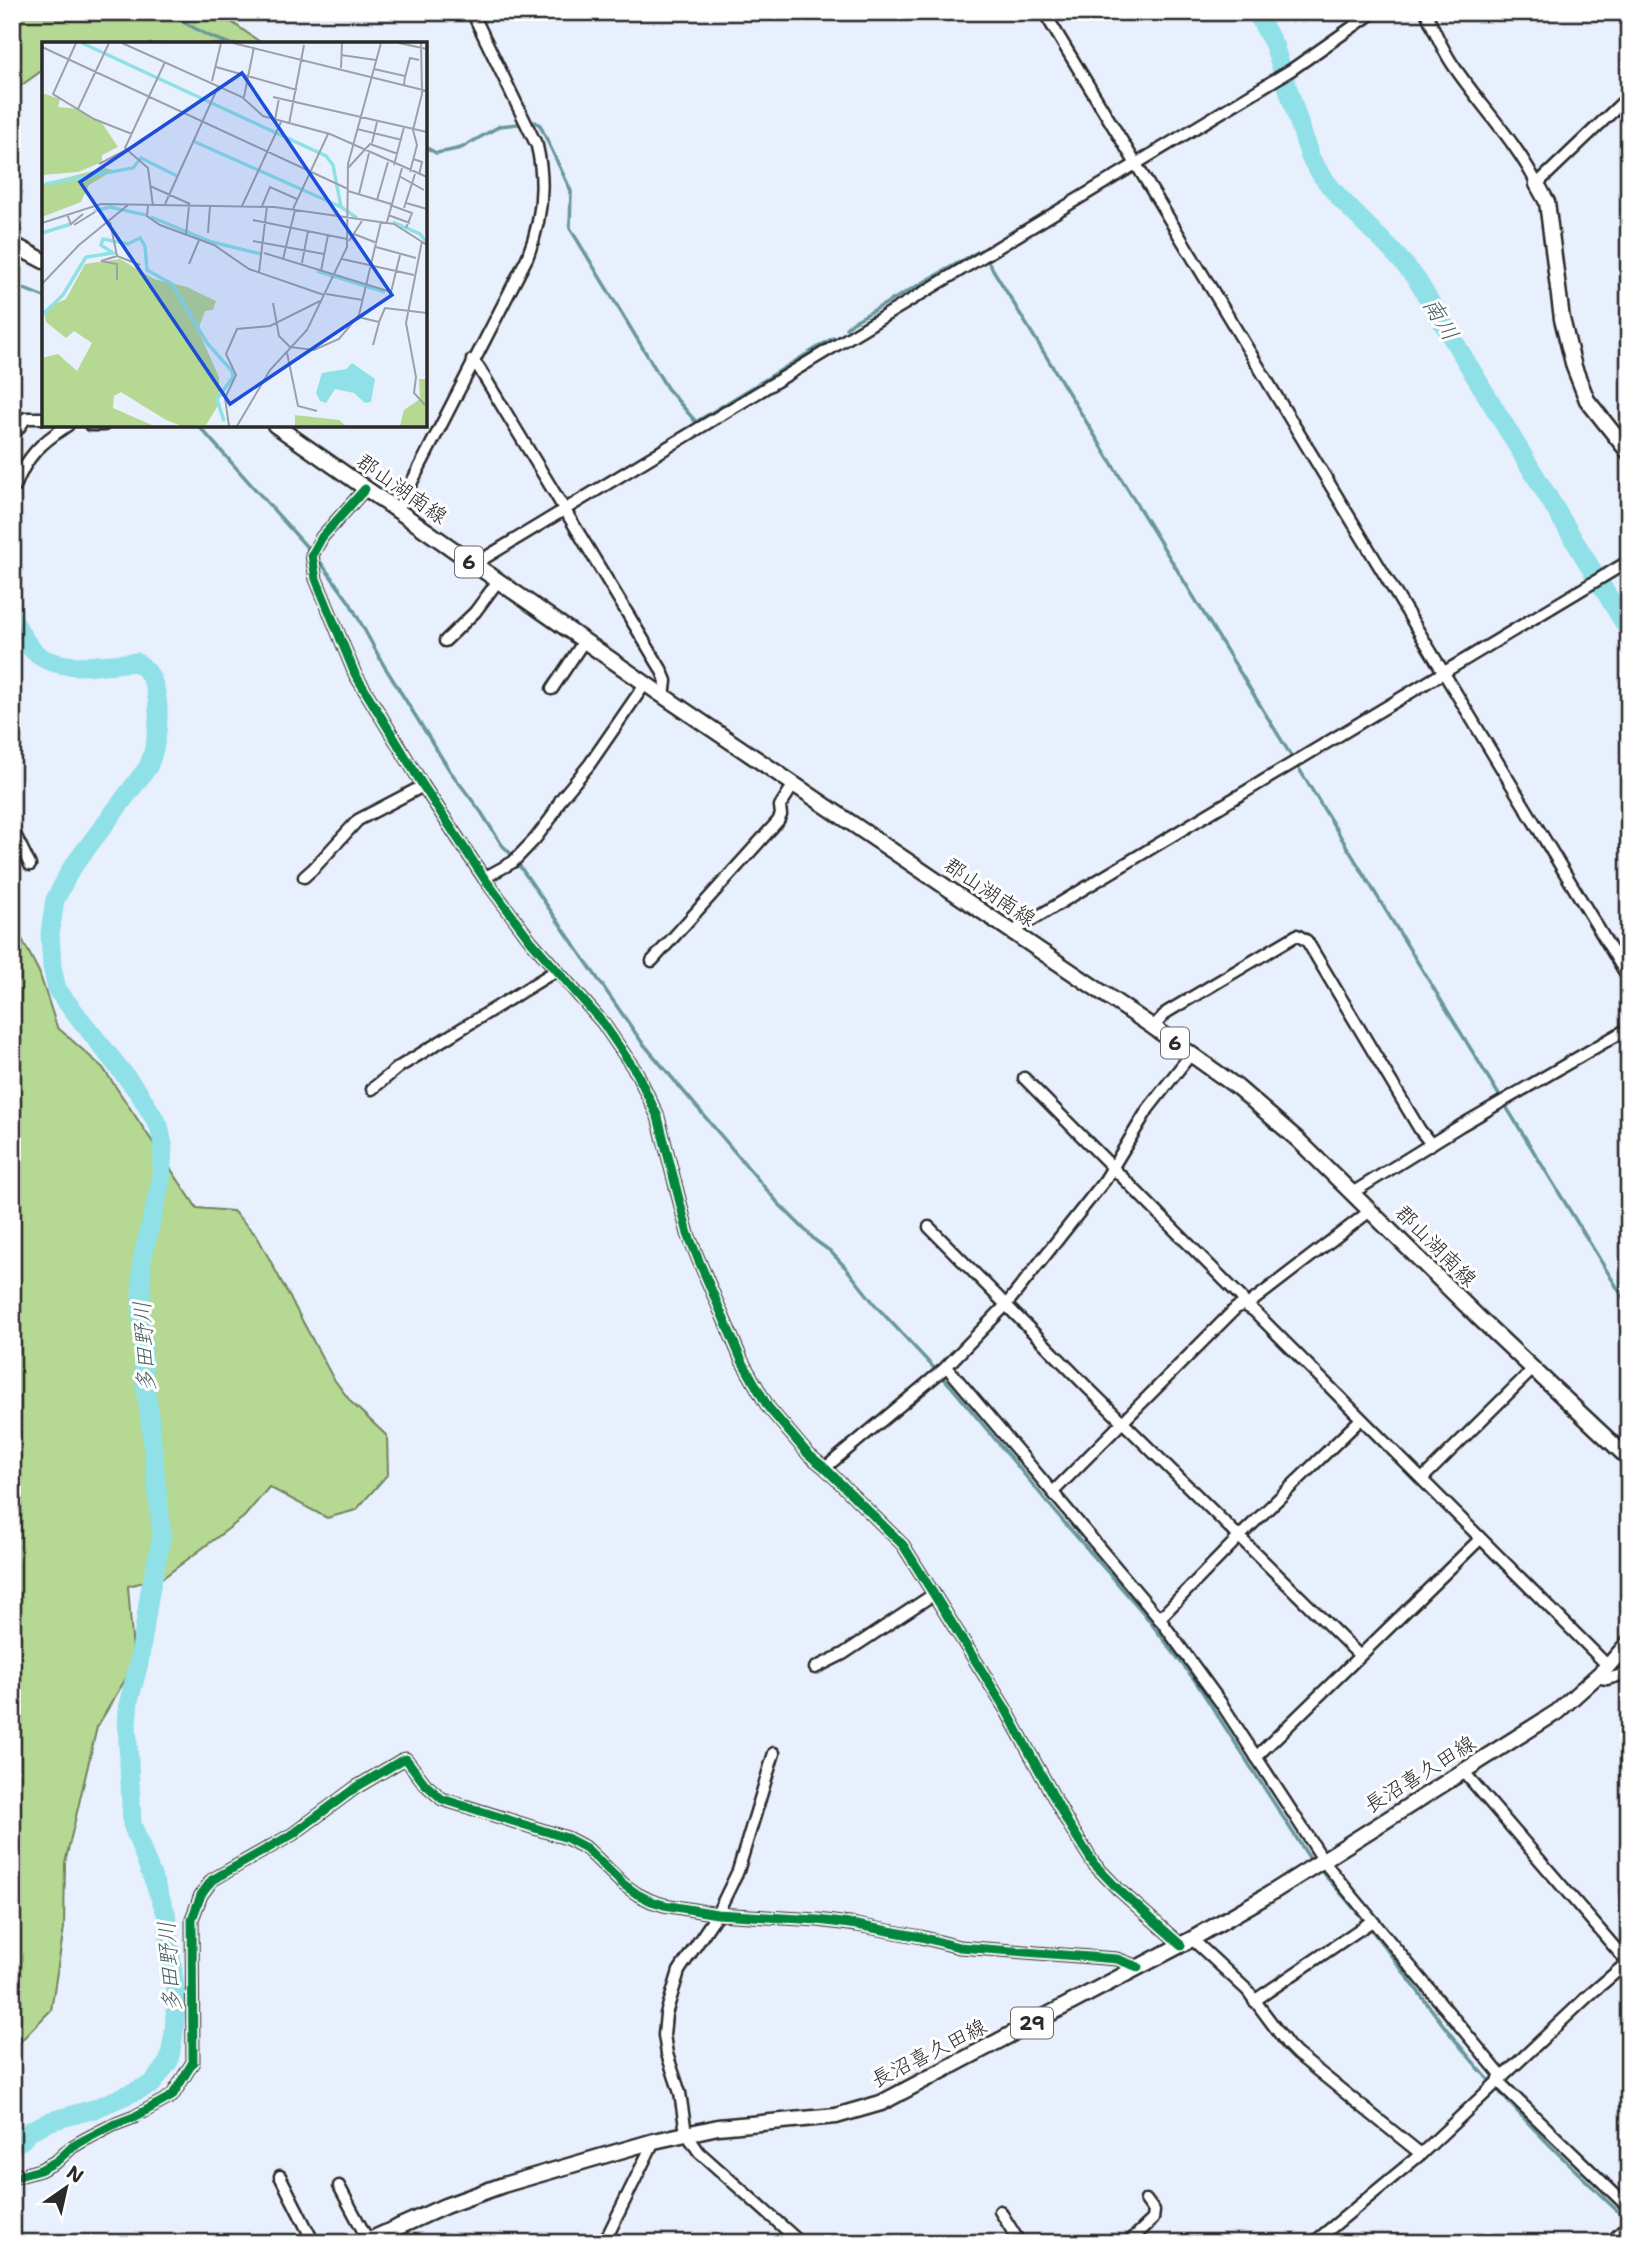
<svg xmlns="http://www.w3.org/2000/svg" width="1641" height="2255" viewBox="0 0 1641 2255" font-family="'Shantell Sans','Klee One',sans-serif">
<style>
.green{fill:#b5d892;stroke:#70825e;stroke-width:2}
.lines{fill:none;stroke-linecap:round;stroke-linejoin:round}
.stream{stroke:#67989c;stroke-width:3.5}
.river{stroke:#8fe0e7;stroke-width:19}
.street-casing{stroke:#2b2b2b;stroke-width:15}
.secondary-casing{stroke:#2b2b2b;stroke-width:19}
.primary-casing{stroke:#2b2b2b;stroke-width:19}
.street{stroke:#fff;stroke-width:10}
.secondary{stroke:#fff;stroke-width:14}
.primary{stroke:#fff;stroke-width:14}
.cycleway-casing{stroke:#fff;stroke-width:13}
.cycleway{stroke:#00873e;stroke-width:9}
.labels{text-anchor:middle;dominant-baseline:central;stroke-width:6;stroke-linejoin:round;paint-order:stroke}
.shield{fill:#fff;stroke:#6b6b6b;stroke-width:2}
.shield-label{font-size:19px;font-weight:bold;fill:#2b2b2b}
.street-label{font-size:21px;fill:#2b2b2b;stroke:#fff}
.water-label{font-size:23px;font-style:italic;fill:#496163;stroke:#fff}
.inset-river{fill:none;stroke:#8fe0e7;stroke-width:3.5}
.inset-road{fill:none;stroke:#9ca1a9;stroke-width:2}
.view{fill:#1d4ed8;fill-opacity:0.15;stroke:#1d4ed8;stroke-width:3.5}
.inset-edge{fill:none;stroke:#2b2b2b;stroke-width:3.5}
</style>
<rect width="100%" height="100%" fill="#e8effd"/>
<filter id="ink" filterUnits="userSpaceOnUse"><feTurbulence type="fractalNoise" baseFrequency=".0143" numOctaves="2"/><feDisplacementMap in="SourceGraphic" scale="14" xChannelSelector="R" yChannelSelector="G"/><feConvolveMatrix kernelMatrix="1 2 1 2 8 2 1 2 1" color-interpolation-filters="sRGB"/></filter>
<g filter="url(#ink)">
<g class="green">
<path d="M12,12h182l36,9 33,23h-219v25l-32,23z"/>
<path d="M12,920l27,52 18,55 46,41 94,140 36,3 24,25 76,142 18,24 36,34 1,38 -32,36 -29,8 -58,-31 -25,30 -80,60 -36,9 6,79 -37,62 -32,136 -1,65 -13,82 -39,40z"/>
</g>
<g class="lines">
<g class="stream">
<path d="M165,12l44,24 21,8"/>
<path d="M425,147l11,6 12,-2 13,-3 39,-22 35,-4 5,3 31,66 -1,37 97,160 29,34 137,-84"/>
<path d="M12,284l32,13"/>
<path d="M846,328l7,-6 128,-72 648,1057"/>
<path d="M198,425l123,138 29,40 33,61 67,107 31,41 21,33 10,10 129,186 137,162 38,38 14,10 16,17 30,38 74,79 114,137 77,88 55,72 116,180"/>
<path d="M1317,1867c50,52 90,111 134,168 53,67 115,127 177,186"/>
</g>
<g class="river">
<path d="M1256,12l18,33 36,112c27,49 75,79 107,123l212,351"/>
<path d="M12,617c7,13 14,28 25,37 22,19 72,10 99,8 31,17 24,78 12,105l-77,102 -16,31 -5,33 2,34 5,23 82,103 20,33 4,19 -2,36 -19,79 -1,38 3,81 5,33 13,124 -12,55 -11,72 -10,38 -2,22 5,101 34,89 10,85 -2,35 -5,28 -17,23 -58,25 -43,12 -20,9 -9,10 -10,5"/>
</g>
<defs>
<g id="street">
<path d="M1044,12l585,967"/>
<path d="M1426,12c8,18 16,37 27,53 27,40 62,75 84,119l92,-88"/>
<path d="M472,360l7,8 182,301 5,12 -2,16"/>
<path d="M90,425h14"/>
<path d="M12,437l14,-19h18"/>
<path d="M15,487c12,-32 26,-44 53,-62"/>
<path d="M365,489l-43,48 -10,18 4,24 39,95 67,110 62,94 47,63 72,82 34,50 21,44 30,117 11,27 43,100 26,46 40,47 17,14 78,77 102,163 63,115 26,41 24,25 63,56"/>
<path d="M397,511l130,-253c15,-37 19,-73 10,-112l-65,-134"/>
<path d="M475,566l8,-7 808,-489 83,-58"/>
<path d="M445,641l30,-29 23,-31"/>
<path d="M552,689l32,-48"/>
<path d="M12,828l18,37"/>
<path d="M304,877l10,-9 44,-48 65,-34"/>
<path d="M484,878l29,-16 22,-23 16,-21 10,-19 28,-34 56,-81"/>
<path d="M1012,932l617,-371"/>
<path d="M652,961l126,-140 3,-6 -1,-9 14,-22"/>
<path d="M1153,1027l14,-15 130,-77 10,6 113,189 11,14"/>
<path d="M1024,1078l217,219 5,9 8,5 354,355"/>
<path d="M372,1089l27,-22 158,-97"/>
<path d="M1352,1193l108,-67 169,-98"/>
<path d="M929,1227l158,160 272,268"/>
<path d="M947,1367l215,255 59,81 107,164 171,206 3,12 127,123"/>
<path d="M825,1468l119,-99 62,-64 99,-125 43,-71 43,-55"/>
<path d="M1422,1479l111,-110"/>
<path d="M1053,1492l183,-184 6,-3 4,1 124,-95"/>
<path d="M1159,1619l81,-83 121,-117"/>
<path d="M815,1668l28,-14 91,-60"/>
<path d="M1596,1677l11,2 22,-6"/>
<path d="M774,1753l-36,118 -21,43 -38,57 -13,43 -2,21 3,19 13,39 6,40 13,19 102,91"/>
<path d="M1256,1757l223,-217"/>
<path d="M1464,1772l165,192"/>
<path d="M1192,1939l55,51 41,55 9,9 124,100"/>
<path d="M1254,2001l118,-80"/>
<path d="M280,2176l34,67"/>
<path d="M12,2178l28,-8 17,-9 15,-14 12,-7 29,-15 21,-8 38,-21 21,-34 -1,-143 9,-24 11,-15 81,-46 62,-46 47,-28 4,-1 19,25 17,15 125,39 19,10 37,36 14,10 14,7 13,4 53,9 101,6 39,5 64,12 38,10 158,12 21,8"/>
<path d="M339,2186l29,54"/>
<path d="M1000,2211l20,32"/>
<path d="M604,2243l50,-102"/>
<path d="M1128,2243l25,-24 1,-8 -8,-11"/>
<path d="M1313,2243l108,-89 166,-157 42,-36"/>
<path d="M1610,2243l19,-19"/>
</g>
<path id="secondary" d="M1537,184l10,18 15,117 12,48 13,33 42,53"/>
<g id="primary">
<path d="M12,244l32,17"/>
<path d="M275,425l381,266 497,336 84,60 60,52 181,178 151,142"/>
<path d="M363,2243l82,-37 58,-21 151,-44 64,-14 118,-11 45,-13 311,-164 76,-44 289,-183 51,-46 21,-24"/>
</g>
</defs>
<use href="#street" class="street-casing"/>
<use href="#secondary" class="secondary-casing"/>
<use href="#primary" class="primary-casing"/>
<use href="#street" class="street"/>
<use href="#secondary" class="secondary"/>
<use href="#primary" class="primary"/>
<defs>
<g id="cycleway">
<path d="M365,489l-43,48 -10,18 4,24 39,95 67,110 62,94 47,63 72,82 34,50 21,44 30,117 11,27 43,100 26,46 40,47 17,14 78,77 102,163 63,115 26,41 24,25 63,56"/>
<path d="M12,2178l28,-8 17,-9 15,-14 12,-7 29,-15 21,-8 38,-21 21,-34 -1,-143 9,-24 11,-15 81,-46 62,-46 47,-28 4,-1 19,25 17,15 125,39 19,10 37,36 14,10 14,7 13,4 53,9 101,6 39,5 64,12 38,10 158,12 21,8"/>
</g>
</defs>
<use href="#cycleway" class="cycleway-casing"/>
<use href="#cycleway" class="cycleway"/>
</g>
</g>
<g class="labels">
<g class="shield">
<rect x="455" y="546.5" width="28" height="31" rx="5"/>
<rect x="1161" y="1027.5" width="28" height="31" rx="5"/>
<rect x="1011" y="2007.5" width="42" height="31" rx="5"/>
</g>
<g class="shield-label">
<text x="469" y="562">6</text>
<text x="1175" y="1043">6</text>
<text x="1032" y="2023">29</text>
</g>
<g class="street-label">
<text transform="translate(402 489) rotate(35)">郡山湖南線</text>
<text transform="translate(990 892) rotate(34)">郡山湖南線</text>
<text transform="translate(1436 1246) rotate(45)">郡山湖南線</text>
<text transform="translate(1420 1774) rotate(-32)">長沼喜久田線</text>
<text transform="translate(929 2053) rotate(-27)">長沼喜久田線</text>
</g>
<g class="water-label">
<text transform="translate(1441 319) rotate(59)">南川</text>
<text transform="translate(144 1347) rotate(-93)">多田野川</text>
<text transform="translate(169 1967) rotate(-94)">多田野川</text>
</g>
</g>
<g transform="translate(42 42)">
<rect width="385" height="385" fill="#e8effd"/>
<path d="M0,51l18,6 -2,8 20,2 24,14 16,24 -16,8v7l-24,10 -36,3zM62,126l10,2 -25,15 -8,17 -39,15v-33zM78,217l34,20 33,8 29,14 -3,9 -8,1 -7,19 21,47v27l-13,21 -24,1 -16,-6 -45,-28 -7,4 -1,12 41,18h-112v-68l16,-4 19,17 15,-28 -18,-12 -8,7 -20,-16 -1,-7 5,-9 16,-7 19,-35zM377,337h8v47h-27l4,-16 16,-11zM253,373l44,5 7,6h-51z" fill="#b5d892"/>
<path d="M310,321l23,16 -4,23 -6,1 -11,-10 -19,-4 -9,14 -6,-2 -4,-8 6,-20 24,-4z" fill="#8fe0e7"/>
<path class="inset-river" d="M40,1l244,113 7,9 8,42 16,11M151,99l148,66M3,142l88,-16 8,-10 36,18M52,169l16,-4 36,8M109,175l61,25 49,12M351,180l27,12 7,9M0,191l29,-9M275,229l68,21M0,273l21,-20 23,-38 27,-4 -12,-8 2,-6 25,5 12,-6 5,8 2,24 25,14 35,59 25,28 1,6 -16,22 7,22"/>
<path class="inset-road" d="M34,1l-23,51 41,25 38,15M80,1l120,54 21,19 67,18 97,43M191,1l194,48M357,1l28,6M0,5l306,142M299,13l35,5M174,25l81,23M299,26l1,-25M332,27l31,7 -1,9M363,35l5,-19 9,2M170,39l9,-38M202,55l10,-50M231,55l154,35M36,67l31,-66M233,78l4,-22M247,82l15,-79M315,87l45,11M330,101l5,-21M371,117l9,3 -3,13M57,122l27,-14M352,123l10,-38M306,126l22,-24 28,10M368,130l7,-27 -4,-15 9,-36 -1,-51M357,134l25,14M108,144l40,18M306,149l43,13M317,152l10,-41M335,158l11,-38M364,161l21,6M123,162l53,-117M348,163l22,8 -6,15M106,164l-1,10 13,9 54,20 35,24 75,26M111,164l-5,-38 -23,-20 40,-86M200,164l39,-84M220,164l8,-19 27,12M362,166l11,-34M251,167l35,-75M25,172l4,10 12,-10M346,173l22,8M211,178l94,19M68,180l7,34 23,9M345,180l15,-54M0,181l59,-19 173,3 120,17 33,21M32,183l21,-13M166,191l2,-27M312,192l23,9M144,193l3,-29M211,199l71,13M307,199l13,-20M380,199l-16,82 10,54 -2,16 11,12M334,205l40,11M222,211l127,39 9,-37M75,214l-16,5 16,3v16M241,217l12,-49M300,217l72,16M260,221l6,-32M147,222l10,-24M279,229l7,-36M217,230l8,-66M0,242l37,-39 49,-40M284,252l37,6M231,261l6,33 11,11 24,3 25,-11 20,-24 22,-93M316,275l21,5 6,-14 42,5M331,303l6,-22M245,311l11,53 19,5M187,384l-4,-28 11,-23 -10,-21 11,-25 33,-3 50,-25M195,384l33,-56 37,-40 40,-83 1,-83 33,-121"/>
<path class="view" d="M200,31l150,222 -162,109 -150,-222z"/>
<rect width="385" height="385" class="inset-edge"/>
</g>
<rect width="1641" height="2255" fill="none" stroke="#fff" stroke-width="42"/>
<rect x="21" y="21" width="1599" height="2213" fill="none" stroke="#2b2b2b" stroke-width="2.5" filter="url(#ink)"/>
<g transform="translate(66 2188) rotate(34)" stroke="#ffffff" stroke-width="5" paint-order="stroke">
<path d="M0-5L12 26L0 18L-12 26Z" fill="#2b2b2b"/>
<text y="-10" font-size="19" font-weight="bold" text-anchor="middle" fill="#2b2b2b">N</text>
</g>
</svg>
